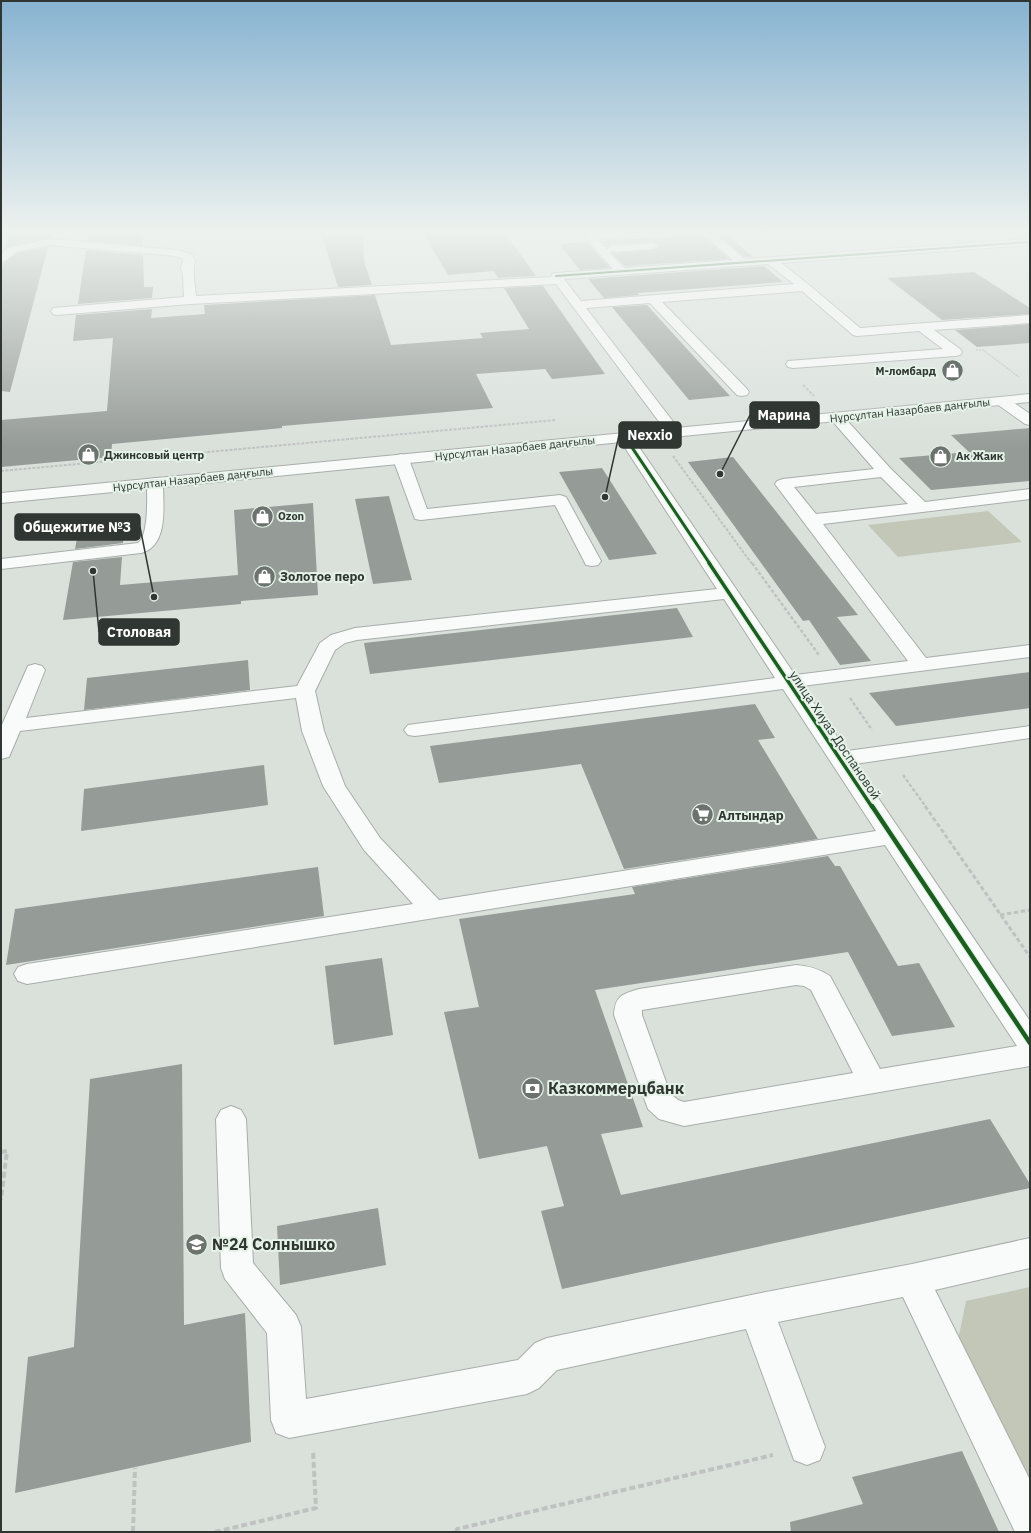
<svg xmlns="http://www.w3.org/2000/svg" width="1031" height="1533" viewBox="0 0 1031 1533" font-family="'IBM Plex Sans',sans-serif">
<style>
.green{fill:#c2c7b7}
.building{fill:#959b97}
.lines{fill:none;stroke-linecap:round;stroke-linejoin:round}
.minor-casing{stroke:#a8ada9;stroke-width:2}
.major-casing{stroke:#a8ada9;stroke-width:2}
.path-far4{stroke:#c0c2c1;stroke-width:1.5;stroke-dasharray:2 1;stroke-linecap:butt}
.path-far3{stroke:#c0c2c1;stroke-width:2;stroke-dasharray:3 1.5;stroke-linecap:butt}
.path-far2{stroke:#c0c2c1;stroke-width:2.5;stroke-dasharray:3.5 2;stroke-linecap:butt}
.path-far1{stroke:#c0c2c1;stroke-width:3;stroke-dasharray:4.5 2.5;stroke-linecap:butt}
.path{stroke:#c0c2c1;stroke-width:4;stroke-dasharray:6 3;stroke-linecap:butt}
.minor{fill:#f9fafa;fill-rule:evenodd}
.major{fill:#f9fafa;fill-rule:evenodd}
.cycleway-far3-casing{stroke:#e4f2e7;stroke-width:3.5}
.cycleway-far2-casing{stroke:#e4f2e7;stroke-width:5}
.cycleway-far1-casing{stroke:#e4f2e7;stroke-width:6}
.cycleway-casing{stroke:#e4f2e7;stroke-width:7}
.cycleway-far3{stroke:#1b5e20;stroke-width:2}
.cycleway-far2{stroke:#1b5e20;stroke-width:3}
.cycleway-far1{stroke:#1b5e20;stroke-width:3.5}
.cycleway{stroke:#1b5e20;stroke-width:4.5}
.labels{text-anchor:middle;dominant-baseline:central;stroke-width:4;stroke-linejoin:round;paint-order:stroke}
.far-poi-label{font-size:11px;font-weight:bold;fill:#303632;stroke:#e4f2e7;text-anchor:start}
.far-street-label{font-size:11px;fill:#303632;stroke:#e4f2e7}
.poi-label{font-size:13px;font-weight:bold;fill:#303632;stroke:#e4f2e7;text-anchor:start}
.street-label{font-size:13px;fill:#303632;stroke:#e4f2e7}
.near-poi-label{font-size:16px;font-weight:bold;fill:#303632;stroke:#e4f2e7;text-anchor:start}
.leader{fill:none;stroke:#303632;stroke-width:1.5}
.callout-dot{fill:#303632;stroke:#e4f2e7;stroke-width:1.5}
.callout{fill:#303632;stroke:#303632;stroke-width:1.5}
.callout-label{font-size:14px;text-anchor:middle;font-weight:bold;fill:#fff}
</style>
<rect width="100%" height="100%" fill="#dae1db"/>
<g class="green">
<path d="M988,511l34,31 -124,15 -30,-32z"/>
<path d="M1030,1287v197l-72,-144 8,-39z"/>
</g>
<g class="building">
<path d="M10,233h42l-1,5 -45,9z"/>
<path d="M88,233h55v13l-56,-5z"/>
<path d="M321,233h42l1,28 8,24 -34,2z"/>
<path d="M423,233h82l31,43 -38,2 -4,-7 -46,4z"/>
<path d="M674,233h27l28,26 -104,7 -13,-13 41,-3 6,-5 -6,-3 -41,2 -5,3 -6,-6 76,-5z"/>
<path d="M715,233h11l27,24h-8z"/>
<path d="M587,242l23,26 -30,2 -21,-26z"/>
<path d="M48,247l-38,145 -9,-1v-119l2,-9 14,-10z"/>
<path d="M86,250l57,5 1,32h9l-1,11 -74,6z"/>
<path d="M764,266l19,16 -146,11 2,2 -35,3 -16,-19z"/>
<path d="M974,272l56,36v6l-88,6 -55,-42z"/>
<path d="M543,286l62,88 -53,5 -7,-10 -69,5 17,34 -211,18v2l-170,16 -1,13 -110,10v-47l106,-9 6,-73 -40,3 3,-26 76,-6 -1,9 54,-4 -1,-9 171,-10 16,50 92,-7 -3,-5 49,-4 -25,-41z"/>
<path d="M647,305l83,91 -41,4 -77,-93z"/>
<path d="M1030,324v19l-53,4 -22,-17z"/>
<path d="M1030,428v53l-99,9 -32,-32 70,-6 -18,-17z"/>
<path d="M733,457l125,158 -21,2 34,44 -31,4 -31,-45 -6,1 -115,-159z"/>
<path d="M602,468l55,86 -48,6 -50,-88z"/>
<path d="M389,496l23,84 -39,4 -18,-85z"/>
<path d="M313,503l5,92 -77,6v3l-178,16 10,-58 49,-5 -2,28 118,-10 -4,-65z"/>
<path d="M125,517l-2,26 -48,6 5,-27z"/>
<path d="M677,608l16,29 -323,37 -6,-31z"/>
<path d="M248,660l2,30 -166,20 3,-32z"/>
<path d="M1030,672v36l-134,18 -27,-33z"/>
<path d="M755,704l20,34 -17,2 60,99 -194,30 -43,-105 -142,19 -9,-37z"/>
<path d="M264,765l4,40 -187,26 3,-42z"/>
<path d="M828,856l7,10h5l58,100 21,-3 36,64 -63,9 -44,-84 -253,38 48,137 -42,7 20,61 369,-76 40,65v4l-468,101 -21,-78 23,-5 -17,-60 -68,13 -35,-147 35,-5 -20,-88 176,-25 -3,-7z"/>
<path d="M318,867l6,49 -318,49 9,-56z"/>
<path d="M382,958l11,77 -59,10 -9,-79z"/>
<path d="M182,1064l2,261 61,-12 6,129 -236,51 13,-136 46,-10 16,-268z"/>
<path d="M378,1208l8,57 -106,20 -3,-59z"/>
<path d="M962,1451l37,81h-208l-1,-10 73,-18 -11,-27z"/>
</g>
<g class="lines">
<defs>
<g id="minor">
<path d="M588,233h52l-5,3 -38,3 10,10 5,-3 41,-3 5,3 -5,3 -44,3 15,16 109,-8 -31,-27h11l32,26 285,-20v6l-249,18 28,22 51,43 170,-13v8l-96,7 26,19 2,3 -2,3 -5,1 -162,12 -5,-1 -2,-3 2,-3 155,-12 -24,-18 -62,5 -4,-1 -51,-44 -140,11 85,87 2,3 -2,3 -5,1 -5,-1 -87,-92 -64,5 95,124 -2,3 -5,1 -5,-1 -113,-151 -366,20 -133,11 -4,-1 -2,-3 2,-3 131,-11 -1,-23 -2,-6 2,-7 -1,-3 -6,-2 -127,-11 -33,7 -11,9 -4,1v-8l7,-6 41,-9 128,11 14,4 4,7c-3,10 0,24 1,35l355,-19 1,-3 4,-1 57,-4 -29,-33zM768,264l26,20 -213,17 -17,-22z"/>
<path d="M1002,397l5,1 23,16v11l-5,-1 -28,-20 -2,-3 2,-3z"/>
<path d="M836,413l5,1 50,55 34,33 105,-13v10l-207,25 103,134 104,-13v12l-228,29 45,65 183,-25v12l-175,26 175,257v45l-346,60 -25,-7 -11,-10 -34,-94c1,-19 8,-21 25,-26l157,-24c14,1 23,4 34,11l50,93 137,-23 -132,-201 -858,139 -9,-3 -4,-7 4,-7 9,-3 386,-60 -49,-54 -41,-64 -21,-55 -6,-33 -276,33 -11,26 -8,2v-32l27,-61 7,-2 7,2 3,4 -19,48 271,-32 23,-43 11,-8 24,-7 362,-39 -99,-152 2,-3 5,-1 5,1 165,241 113,-14 -133,-177 2,-3 6,-2 91,-10 -45,-52 2,-3zM881,477l27,27 -92,10 -22,-27zM724,599l51,79 -360,46 -7,1 -4,5 4,5 7,1 368,-47 93,142 -437,69 -59,-62 -35,-52 -21,-55 -9,-40 20,-41 10,-7 12,-3zM796,985l8,1 7,4 42,83 -169,29 -6,-2 -8,-7 -28,-78v-5z"/>
<path d="M401,454l5,2 3,3 18,50 133,-14 6,2 35,64 -3,4 -6,1 -6,-1 -31,-60 -134,15 -6,-1 -22,-60 3,-3z"/>
<path d="M155,478l6,2 2,3c0,22 6,63 -22,70l-140,16v-10l137,-16c11,-8 9,-47 9,-60l2,-3z"/>
<path d="M231,1106l10,4 5,9 7,144 43,52 5,12 5,72 212,-39 17,-17 12,-5 209,-44 156,-30 118,-26v30l-95,22 95,190v52h-15l-112,-235 -125,25 47,125 -5,13 -13,5 -13,-5 -48,-131 -189,41 -18,18 -12,6 -238,44 -13,-5 -5,-13 -4,-87 -42,-54 -4,-11 -5,-149 5,-9z"/>
</g>
<path id="major" d="M1030,394v8l-1029,101v-10z"/>
</defs>
<use href="#minor" class="minor-casing"/>
<use href="#major" class="major-casing"/>
<path class="path-far4" d="M976,350h7l36,27"/>
<g class="path-far3">
<path d="M803,385l11,11"/>
<path d="M673,456l79,108"/>
<path d="M1,471l555,-51"/>
</g>
<g class="path-far2">
<path d="M752,563l67,92"/>
<path d="M850,698l22,32"/>
<path d="M903,775l23,32"/>
</g>
<g class="path-far1">
<path d="M925,806l105,151"/>
<path d="M1000,915l30,-5"/>
</g>
<g class="path">
<path d="M1,1152l6,-1 -6,49"/>
<path d="M133,1532l2,-64"/>
<path d="M215,1532l101,-24 -3,-57"/>
<path d="M457,1532v-3l316,-74"/>
</g>
<use href="#minor" class="minor"/>
<use href="#major" class="major"/>
<defs>
<path id="cycleway-far3" d="M556,276l474,-34"/>
<path id="cycleway-far2" d="M625,437l85,127"/>
<path id="cycleway-far1" d="M709,563l163,244"/>
<path id="cycleway" d="M872,806l158,237"/>
</defs>
<use href="#cycleway-far3" class="cycleway-far3-casing"/>
<use href="#cycleway-far2" class="cycleway-far2-casing"/>
<use href="#cycleway-far1" class="cycleway-far1-casing"/>
<use href="#cycleway" class="cycleway-casing"/>
<use href="#cycleway-far3" class="cycleway-far3"/>
<use href="#cycleway-far2" class="cycleway-far2"/>
<use href="#cycleway-far1" class="cycleway-far1"/>
<use href="#cycleway" class="cycleway"/>
</g>
<linearGradient id="sky" x2="0" y2="1"><stop stop-color="#87b3d1"/><stop offset="0.52" stop-color="#eef2ef"/><stop offset="1" stop-color="#eef2ef" stop-opacity="0"/></linearGradient>
<rect width="1031" height="448" fill="url(#sky)"/>
<defs>
<symbol id="shop-disc" viewBox="-11 -11 22 22"><circle r="9.5" fill="#6c726d" stroke="#e4f2e7"/><path d="M-5-2.5h2.3a2.7 3.5 0 0 1 5.4 0H5L5.5 6h-11ZM-1.5-2.5h3a1.5 2.3 0 0 0-3 0Z" fill="#fff"/></symbol>
<symbol id="supermarket-disc" viewBox="-11 -11 22 22"><circle r="9.5" fill="#6c726d" stroke="#e4f2e7"/><path d="M-6-5.5h2.5l.6 2H6L4.5 2H-2.5L-4.4-4H-6ZM-1.5 3.2a1.3 1.3 0 1 0 .1 0ZM3 3.2a1.3 1.3 0 1 0 .1 0Z" fill="#fff"/></symbol>
<symbol id="bank-disc" viewBox="-11 -11 22 22"><circle r="9.5" fill="#6c726d" stroke="#e4f2e7"/><path d="M-6-4H6V4H-6ZM0-2.3a2.3 2.3 0 1 0 0 4.6a2.3 2.3 0 1 0 0-4.6Z" fill="#fff"/></symbol>
<symbol id="school-disc" viewBox="-11 -11 22 22"><circle r="9.5" fill="#6c726d" stroke="#e4f2e7"/><path d="M0-5L7-2L0 1L-7-2ZM-4 1L0 2.5L4 1V4Q0 6-4 4Z" fill="#fff"/></symbol>
</defs>
<g fill-rule="evenodd">
<use href="#shop-disc" x="940" y="358" width="25" height="25"/>
<use href="#shop-disc" x="76" y="442" width="25" height="25"/>
<use href="#shop-disc" x="928" y="444" width="25" height="25"/>
<use href="#shop-disc" x="250" y="504" width="25" height="25"/>
<use href="#shop-disc" x="252" y="564" width="25" height="25"/>
<use href="#supermarket-disc" x="690" y="802" width="25" height="25"/>
<use href="#bank-disc" x="520" y="1076" width="25" height="25"/>
<use href="#school-disc" x="184" y="1232" width="25" height="25"/>
</g>
<g class="labels">
<g class="far-poi-label">
<text x="936" y="371" text-anchor="end">М-ломбард</text>
<text x="104" y="455">Джинсовый центр</text>
<text x="956" y="456">Ак Жаик</text>
<text x="278" y="516">Ozon</text>
</g>
<g class="far-street-label">
<text transform="translate(910 410) rotate(-6)">Нұрсұлтан Назарбаев даңғылы</text>
<text transform="translate(515 448) rotate(-6)">Нұрсұлтан Назарбаев даңғылы</text>
<text transform="translate(193 479) rotate(-6)">Нұрсұлтан Назарбаев даңғылы</text>
</g>
<g class="poi-label">
<text x="280" y="576">Золотое перо</text>
<text x="718" y="815">Алтындар</text>
</g>
<g class="street-label">
<text transform="translate(835 735) rotate(56)">улица Хиуаз Доспановой</text>
</g>
<g class="near-poi-label">
<text x="548" y="1088">Казкоммерцбанк</text>
<text x="212" y="1244">№24 Солнышко</text>
</g>
</g>
<path class="leader" d="M720 474L750 415M605 497L619 435M154 597L140 527M93 571L99 632"/>
<g class="callout-dot">
<circle cx="720" cy="474" r="4"/>
<circle cx="605" cy="497" r="4"/>
<circle cx="154" cy="597" r="4"/>
<circle cx="93" cy="571" r="4"/>
</g>
<g class="callout">
<rect x="750" y="402" width="69" height="26" rx="4"/>
<rect x="619" y="422" width="62" height="26" rx="4"/>
<rect x="15" y="514" width="125" height="26" rx="4"/>
<rect x="99" y="619" width="80" height="26" rx="4"/>
</g>
<g class="callout-label">
<text x="784" y="420">Марина</text>
<text x="650" y="440">Nexxio</text>
<text x="77" y="532">Общежитие №3</text>
<text x="139" y="637">Столовая</text>
</g>
<rect width="1031" height="1533" fill="none" stroke="#303632" stroke-width="4"/>
</svg>
